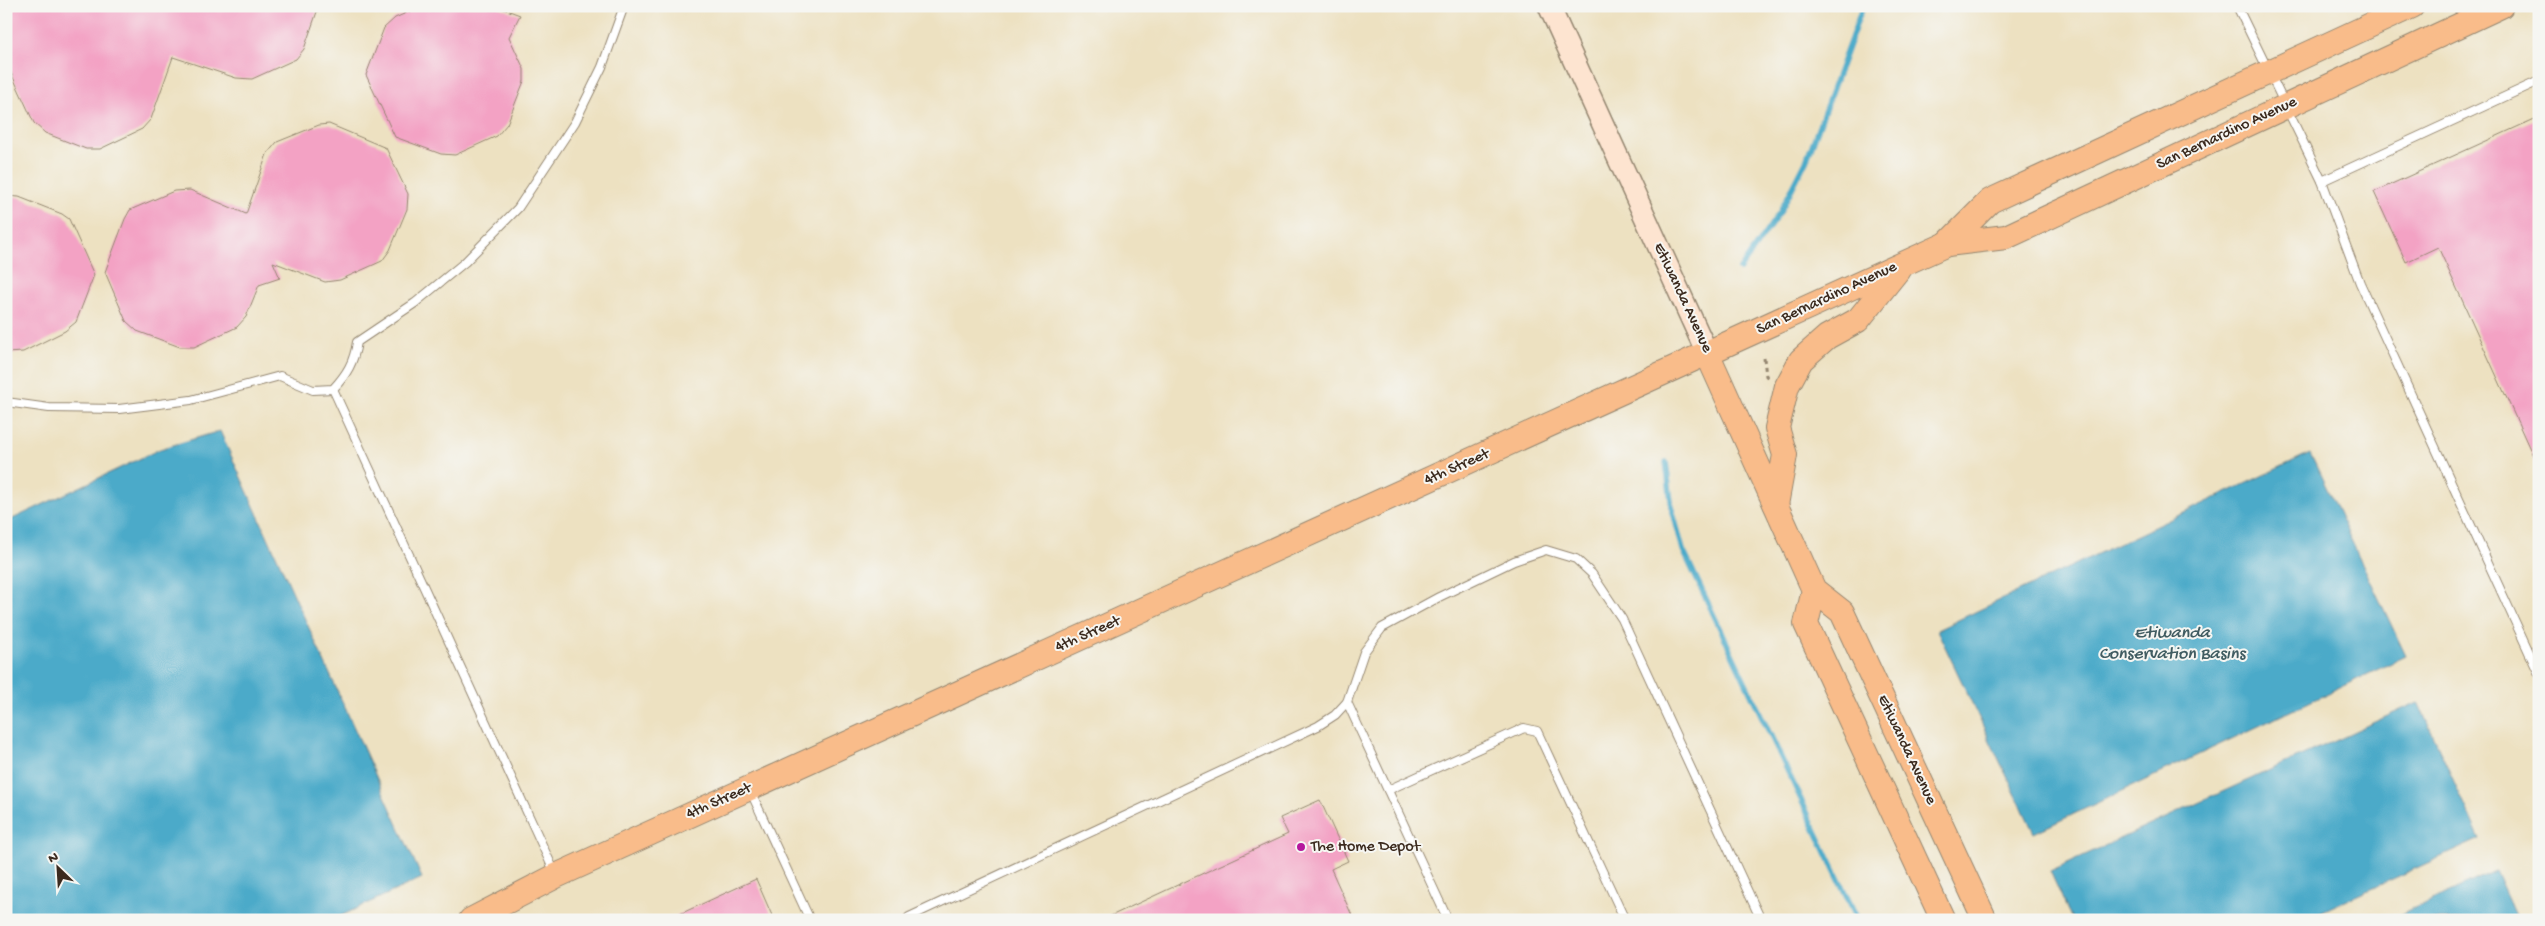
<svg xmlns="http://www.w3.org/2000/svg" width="2545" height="926" viewBox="0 0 2545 926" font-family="'Gochi Hand',sans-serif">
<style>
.water{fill:#4baac9;stroke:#436a74}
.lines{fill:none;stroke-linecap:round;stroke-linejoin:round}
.stream{stroke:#4baac9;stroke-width:5.5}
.building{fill:#f3a2c4}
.service-casing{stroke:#948670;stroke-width:10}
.secondary-casing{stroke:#948670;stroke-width:24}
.primary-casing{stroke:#948670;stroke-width:26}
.path{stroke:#948670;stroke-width:3;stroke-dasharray:4 4;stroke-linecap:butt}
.service{stroke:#fff;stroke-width:8}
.secondary{stroke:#fde4d0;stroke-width:21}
.primary{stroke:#f9bc8a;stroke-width:24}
.poi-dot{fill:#b5179e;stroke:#f6f6f2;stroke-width:2}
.labels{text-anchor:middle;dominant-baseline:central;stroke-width:4;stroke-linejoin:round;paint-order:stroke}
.street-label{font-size:16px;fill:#3b2a1e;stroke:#f6f6f2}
.poi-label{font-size:16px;fill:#3b2a1e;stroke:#f6f6f2;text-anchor:start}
.water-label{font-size:18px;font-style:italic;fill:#415d62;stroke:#f6f6f2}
</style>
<rect width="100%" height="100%" fill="#f6f6f2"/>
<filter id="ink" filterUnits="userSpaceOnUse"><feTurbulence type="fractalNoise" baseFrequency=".02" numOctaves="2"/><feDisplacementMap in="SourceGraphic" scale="10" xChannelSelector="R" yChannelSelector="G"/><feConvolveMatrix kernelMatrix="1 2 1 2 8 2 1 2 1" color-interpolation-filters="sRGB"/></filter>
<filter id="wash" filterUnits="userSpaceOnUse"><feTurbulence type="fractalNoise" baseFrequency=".0096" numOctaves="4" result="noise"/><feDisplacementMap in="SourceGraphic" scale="20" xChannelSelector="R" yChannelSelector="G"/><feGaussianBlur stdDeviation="1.12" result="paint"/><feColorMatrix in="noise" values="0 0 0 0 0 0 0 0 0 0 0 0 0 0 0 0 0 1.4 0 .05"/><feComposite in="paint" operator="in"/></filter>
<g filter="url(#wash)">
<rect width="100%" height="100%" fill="#ede1c1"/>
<g class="water">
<path d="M220,431l202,447 -90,42h-326v-398l154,-73z"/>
<path d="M2310,453l96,203 -372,177 -97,-203z"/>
<path d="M2418,702l62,137 -177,81h-231l-22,-49z"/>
<path d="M2495,871l22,49h-129z"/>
</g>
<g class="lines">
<g class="stream">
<path d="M1740,269l40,-57 27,-53 56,-153"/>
<path d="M1666,462l6,47 11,41 175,370"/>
</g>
</g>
<g id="blocks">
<g class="building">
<path d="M6,6h313l-15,43 -8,10 -44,20 -16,-1 -63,-21 -22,62 -9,10 -42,20h-14l-41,-16 -11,-10 -28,-61z"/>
<path d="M422,6h74l24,9 -11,22 15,32v12l-17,43 -10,12 -42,19 -14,-1 -46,-17 -29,-62 18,-47 11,-10z"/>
<path d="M2539,117v352l-101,-222 -32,15 -32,-70z"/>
<path d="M329,124l57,24 22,46 -1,15 -17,41 -8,11 -42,19 -15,2 -52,-20 7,16 -21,7 -13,32 -9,10 -43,20h-14l-43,-16 -11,-10 -21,-49 20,-53 5,-9 44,-19 16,-1 56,24 21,-60 10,-12 42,-17z"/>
<path d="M6,196l13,1 43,17 7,5 25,56 -18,47 -11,9 -42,21 -17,1z"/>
<path d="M1320,800l28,61 -17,8 23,51h-252l186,-86 -8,-16z"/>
<path d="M756,879l18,41h-107z"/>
</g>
</g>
</g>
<g filter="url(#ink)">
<use href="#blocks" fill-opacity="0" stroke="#948670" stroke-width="1"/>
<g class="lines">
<defs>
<g id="service">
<path d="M2237,6l85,175 38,102 179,391"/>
<path d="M2322,181l217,-100"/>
<path d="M333,389l222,484"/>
<path d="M6,402l43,6 70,1 72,-9 89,-24 33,14 20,-1c14,-15 21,-27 24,-47l58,-39 50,-41 53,-54 57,-86 27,-55 22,-61"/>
<path d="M1347,702l101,218"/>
<path d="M750,790l60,130"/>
<path d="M1388,790l136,-62 13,3 88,189"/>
<path d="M907,920l2,-3 409,-191 17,-11 12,-13 17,-50 18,-24 57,-31 75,-36 32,-11 30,9 16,15 30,45 139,301"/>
</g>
<path id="secondary" d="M1549,6l159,349"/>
<g id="primary">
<path d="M1947,244l43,-43 422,-195"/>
<path d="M1708,355l106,235 28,22 143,308"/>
<path d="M1776,505l9,-50 -8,-27 10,-42 14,-26 26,-23 31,-17 40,-50"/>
<path d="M1814,590l-8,34 137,296"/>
<path d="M471,920l85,-44 1391,-632 59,-7 495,-231"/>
</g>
</defs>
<use href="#service" class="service-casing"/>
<use href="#secondary" class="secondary-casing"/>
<use href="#primary" class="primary-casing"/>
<path class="path" d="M1764,358l2,18 3,2"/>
<use href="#service" class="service"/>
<use href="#secondary" class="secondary"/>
<use href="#primary" class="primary"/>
</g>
</g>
<circle class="poi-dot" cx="1301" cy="847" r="5"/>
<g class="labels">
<g class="street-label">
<text transform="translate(2227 134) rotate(-25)">San Bernardino Avenue</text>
<text transform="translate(1682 298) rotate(65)">Etiwanda Avenue</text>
<text transform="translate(1827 299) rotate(-25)">San Bernardino Avenue</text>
<text transform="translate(1457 468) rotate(-24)">4th Street</text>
<text transform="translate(1088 635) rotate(-24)">4th Street</text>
<text transform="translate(1906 750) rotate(65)">Etiwanda Avenue</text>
<text transform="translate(719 802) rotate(-24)">4th Street</text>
</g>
<g class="poi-label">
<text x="1311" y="847">The Home Depot</text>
</g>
<g class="water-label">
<text x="2172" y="633">Etiwanda<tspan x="2172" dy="21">Conservation Basins</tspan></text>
</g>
</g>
<rect width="2545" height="926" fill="none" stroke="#f6f6f2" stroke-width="25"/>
<g transform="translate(58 868) rotate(335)" stroke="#f6f6f2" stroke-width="4" paint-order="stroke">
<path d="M0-4L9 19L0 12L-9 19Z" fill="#3b2a1e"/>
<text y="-8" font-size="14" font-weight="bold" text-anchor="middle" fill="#3b2a1e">N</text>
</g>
</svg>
